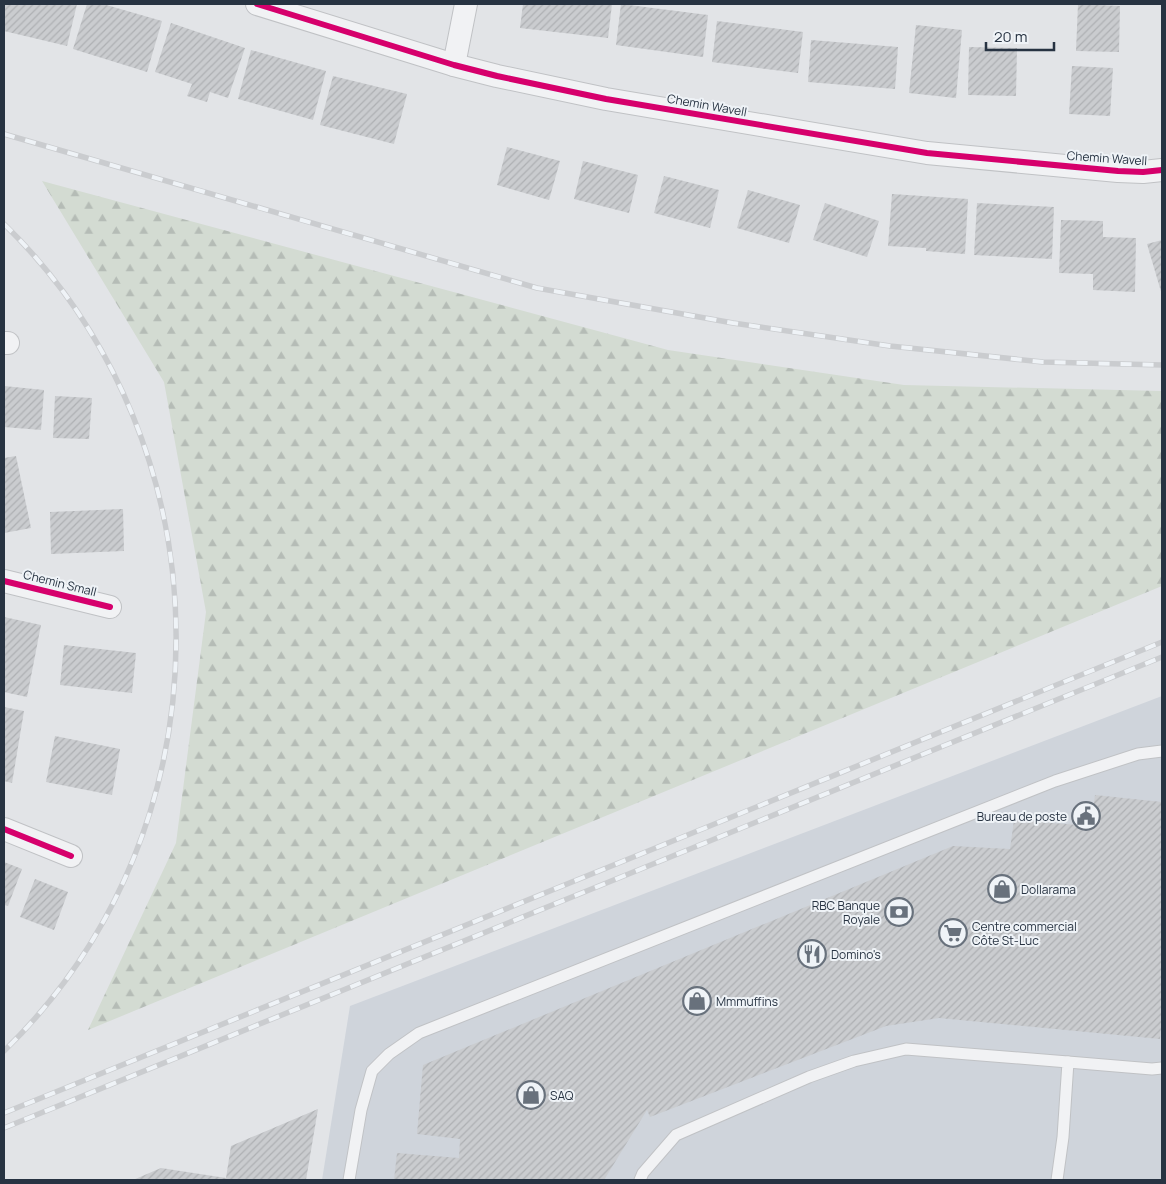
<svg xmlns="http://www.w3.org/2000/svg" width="1166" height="1184" viewBox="0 0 1166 1184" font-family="Manrope,sans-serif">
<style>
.built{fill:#cfd4db}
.forest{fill:url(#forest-firs)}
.building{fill:url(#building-hatch)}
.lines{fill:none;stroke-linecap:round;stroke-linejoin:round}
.lane-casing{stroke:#c0c2c5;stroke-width:13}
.street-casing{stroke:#c0c2c5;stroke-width:24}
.lane{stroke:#f1f2f4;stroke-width:11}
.street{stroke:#f1f2f4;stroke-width:22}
.rail-casing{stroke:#cacccf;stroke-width:5.5}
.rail{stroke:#eff3f7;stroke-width:4;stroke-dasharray:11;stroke-linecap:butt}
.cycleway-casing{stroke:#eff3f7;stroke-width:9}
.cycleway{stroke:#d6006c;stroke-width:6}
.labels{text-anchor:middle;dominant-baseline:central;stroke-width:4;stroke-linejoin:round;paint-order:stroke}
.street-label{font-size:12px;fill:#273342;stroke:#eff3f7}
.poi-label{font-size:12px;fill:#273342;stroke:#eff3f7;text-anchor:start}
</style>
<defs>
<pattern id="forest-firs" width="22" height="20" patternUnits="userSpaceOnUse" patternTransform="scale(1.25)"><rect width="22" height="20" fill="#d3dbd2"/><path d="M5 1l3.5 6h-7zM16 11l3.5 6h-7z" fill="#b5bcb6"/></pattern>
<pattern id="building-hatch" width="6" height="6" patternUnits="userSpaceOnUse" patternTransform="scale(1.25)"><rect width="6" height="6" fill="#cacccf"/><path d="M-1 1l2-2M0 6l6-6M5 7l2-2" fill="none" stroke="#aeb0b3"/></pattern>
</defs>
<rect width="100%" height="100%" fill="#e2e4e7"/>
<path class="built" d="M1162,696v484h-840l28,-174z"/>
<path class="forest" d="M42,181l626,169 236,35 258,6v195l-1074,444 88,-187 30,-231 -42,-230z"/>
<g class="building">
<path d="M4,4h73l-10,42 -63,-15z"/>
<path d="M87,4h16l59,17 -15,51 -74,-23z"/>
<path d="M523,4h89l-4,34 -88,-10z"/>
<path d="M621,4l87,11 -5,42 -87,-12z"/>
<path d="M1078,4l42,2 -1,46 -43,-1z"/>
<path d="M717,21l86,11 -5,41 -86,-11z"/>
<path d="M171,23l74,25 -17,50 -18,-6 -3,10 -20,-6 5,-12 -37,-12z"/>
<path d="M916,25l46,5 -6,68 -47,-5z"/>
<path d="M811,40l87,7 -3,42 -87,-7z"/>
<path d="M969,47l48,1 -1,48 -48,-1z"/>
<path d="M251,50l75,21 -13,49 -75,-21z"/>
<path d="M1072,66l41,2 -3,48 -41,-2z"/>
<path d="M333,76l74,18 -13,50 -74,-19z"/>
<path d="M507,147l53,14 -11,39 -52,-15z"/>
<path d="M583,161l55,14 -9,38 -55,-14z"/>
<path d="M664,176l55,14 -9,38 -56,-15z"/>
<path d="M748,190l52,15 -11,38 -52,-15z"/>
<path d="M892,194l76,5 -3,55 -39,-3v-3l-38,-2z"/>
<path d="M825,203l54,18 -12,36 -54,-17z"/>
<path d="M977,203l77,4 -2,52 -78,-4z"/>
<path d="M1061,220l42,1v16l33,1 -1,54 -42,-2v-16l-34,-1z"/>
<path d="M1162,240v55l-15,-51z"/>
<path d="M4,386l40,4 -3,40 -37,-3z"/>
<path d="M55,396l37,2 -3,41 -36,-1z"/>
<path d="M16,456l15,72 -27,5v-75z"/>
<path d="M123,509l1,42 -73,3 -1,-42z"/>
<path d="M4,617l37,8 -14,72 -23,-5z"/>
<path d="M64,645l72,8 -4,40 -72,-8z"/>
<path d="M4,707l20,4 -12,72 -8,-2z"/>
<path d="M55,736l65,13 -8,46 -66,-13z"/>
<path d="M1095,795l67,7v215l-2,22 -221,-21 -53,8 -236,91 -3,-7 -43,70h-210l3,-27 62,5 1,-19 -43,-5 6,-69 530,-219 57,3 4,-29 77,6z"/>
<path d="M4,862l18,7 -14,37 -4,-1z"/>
<path d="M35,879l33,13 -14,38 -34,-13z"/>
<path d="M318,1109l-12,71h-173l28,-12 65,10 5,-32z"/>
</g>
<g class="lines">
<defs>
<g id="lane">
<path d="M1068,1062l84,7 10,-1"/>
<path d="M349,1180l12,-70 11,-39 17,-17 30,-21 636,-252 83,-27 24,-3"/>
<path d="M640,1180l3,-7 33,-38 133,-58 45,-16 52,-12 162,13 -5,75 -6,43"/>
</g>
<g id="street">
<path d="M257,4l197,61 43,11 109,23 321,54 191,18 25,1 19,-2"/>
<path d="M454,65l12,-61"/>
<path d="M4,343h4"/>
<path d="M4,581l106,26"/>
<path d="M4,829l67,27"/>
</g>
</defs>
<use href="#lane" class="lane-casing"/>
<use href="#street" class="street-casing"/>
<use href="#lane" class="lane"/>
<use href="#street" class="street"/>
<defs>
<g id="rail">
<path d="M4,134l533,154 196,35 157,23 153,16 119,3"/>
<path d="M4,224c229,223 230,604 0,827"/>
<path d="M4,1113l1158,-471"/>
<path d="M4,1128l1158,-471"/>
</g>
</defs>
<use href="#rail" class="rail-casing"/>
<use href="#rail" class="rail"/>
<defs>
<g id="cycleway">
<path d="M257,4l197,61 43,11 109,23 321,54 191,18 25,1 19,-2"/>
<path d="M4,581l106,26"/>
<path d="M4,829l67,27"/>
</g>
</defs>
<use href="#cycleway" class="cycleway-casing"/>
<use href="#cycleway" class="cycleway"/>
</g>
<defs>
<symbol id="civic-ring" viewBox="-11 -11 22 22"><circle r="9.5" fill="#eff3f7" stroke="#68717c" stroke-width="1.5"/><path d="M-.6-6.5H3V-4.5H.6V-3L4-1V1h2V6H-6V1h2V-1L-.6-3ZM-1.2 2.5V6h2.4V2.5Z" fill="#68717c"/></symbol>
<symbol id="shop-ring" viewBox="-11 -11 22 22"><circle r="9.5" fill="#eff3f7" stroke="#68717c" stroke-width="1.5"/><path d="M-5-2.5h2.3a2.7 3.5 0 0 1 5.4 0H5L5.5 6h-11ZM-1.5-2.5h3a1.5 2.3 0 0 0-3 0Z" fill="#68717c"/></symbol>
<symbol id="bank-ring" viewBox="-11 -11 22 22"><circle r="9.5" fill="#eff3f7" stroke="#68717c" stroke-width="1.5"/><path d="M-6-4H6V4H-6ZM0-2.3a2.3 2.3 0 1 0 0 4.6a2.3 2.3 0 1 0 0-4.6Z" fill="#68717c"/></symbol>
<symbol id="supermarket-ring" viewBox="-11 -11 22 22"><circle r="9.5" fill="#eff3f7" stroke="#68717c" stroke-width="1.5"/><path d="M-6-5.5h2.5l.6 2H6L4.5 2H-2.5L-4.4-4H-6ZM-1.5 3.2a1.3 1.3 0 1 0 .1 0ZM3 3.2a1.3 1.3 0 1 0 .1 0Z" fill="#68717c"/></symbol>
<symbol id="restaurant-ring" viewBox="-11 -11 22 22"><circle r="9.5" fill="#eff3f7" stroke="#68717c" stroke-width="1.5"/><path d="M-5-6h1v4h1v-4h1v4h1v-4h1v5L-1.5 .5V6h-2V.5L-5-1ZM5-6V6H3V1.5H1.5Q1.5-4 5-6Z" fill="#68717c"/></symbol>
</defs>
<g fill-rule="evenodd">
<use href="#civic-ring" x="1070" y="800" width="32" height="32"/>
<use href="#shop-ring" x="986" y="873" width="32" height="32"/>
<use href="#bank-ring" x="883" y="896" width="32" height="32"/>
<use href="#supermarket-ring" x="937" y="917" width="32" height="32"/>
<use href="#restaurant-ring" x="796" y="938" width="32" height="32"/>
<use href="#shop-ring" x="681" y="985" width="32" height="32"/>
<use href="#shop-ring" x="515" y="1079" width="32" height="32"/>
</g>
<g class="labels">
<g class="street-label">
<text transform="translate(707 105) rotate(10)">Chemin Wavell</text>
<text transform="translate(1107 158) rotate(4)">Chemin Wavell</text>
<text transform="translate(60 583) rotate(14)">Chemin Small</text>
</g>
<g class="poi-label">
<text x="1067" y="816" text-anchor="end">Bureau de poste</text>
<text x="1021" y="889">Dollarama</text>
<text x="880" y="905" text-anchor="end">RBC Banque<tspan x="880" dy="14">Royale</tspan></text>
<text x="972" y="926">Centre commercial<tspan x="972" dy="14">Côte St-Luc</tspan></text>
<text x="831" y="954">Domino's</text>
<text x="716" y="1001">Mmmuffins</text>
<text x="550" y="1095">SAQ</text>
</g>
</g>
<rect width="1166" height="1184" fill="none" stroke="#273342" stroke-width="10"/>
<path d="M986 42v8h68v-8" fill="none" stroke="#273342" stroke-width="2.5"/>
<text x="994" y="42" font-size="15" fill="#273342" stroke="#eff3f7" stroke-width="4" paint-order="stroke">20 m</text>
</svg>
